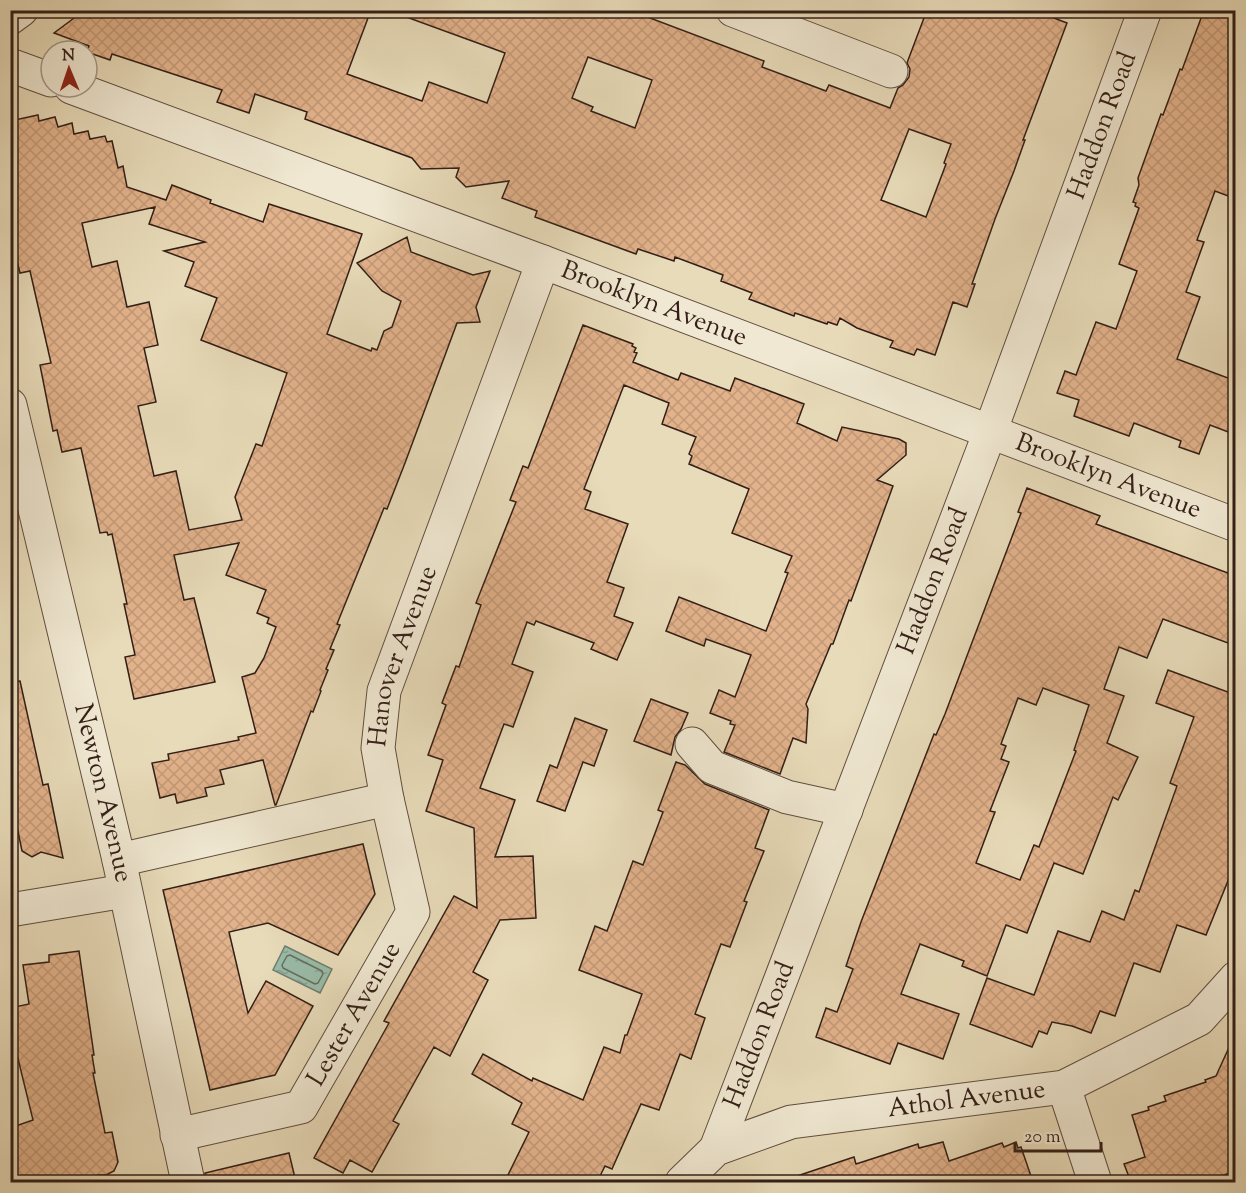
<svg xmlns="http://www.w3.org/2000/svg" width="1246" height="1193" viewBox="0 0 1246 1193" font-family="'Sorts Mill Goudy',serif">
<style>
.water{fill:url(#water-ripples);stroke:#707d6f;stroke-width:1.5}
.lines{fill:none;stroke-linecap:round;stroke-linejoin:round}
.shore{stroke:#666e60;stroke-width:1.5}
.building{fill:url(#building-cross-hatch);stroke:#331f17;stroke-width:1.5;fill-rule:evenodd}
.minor-casing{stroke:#604e40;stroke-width:35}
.minor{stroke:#f0e8d2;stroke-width:33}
.labels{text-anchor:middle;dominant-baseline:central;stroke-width:6;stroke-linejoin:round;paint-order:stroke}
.street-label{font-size:26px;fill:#331f17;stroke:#f0e8d2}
</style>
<defs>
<pattern id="water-ripples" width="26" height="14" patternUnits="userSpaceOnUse" patternTransform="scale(1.5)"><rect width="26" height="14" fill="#99bca9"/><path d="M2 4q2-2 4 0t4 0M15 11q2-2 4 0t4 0" fill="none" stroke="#84a191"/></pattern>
<pattern id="building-cross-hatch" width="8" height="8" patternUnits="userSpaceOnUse" patternTransform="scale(1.5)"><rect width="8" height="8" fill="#e2b28b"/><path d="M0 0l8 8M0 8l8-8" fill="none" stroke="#c29977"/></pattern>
</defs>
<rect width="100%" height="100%" fill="#e8dbb9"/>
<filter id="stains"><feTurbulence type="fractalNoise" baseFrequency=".00333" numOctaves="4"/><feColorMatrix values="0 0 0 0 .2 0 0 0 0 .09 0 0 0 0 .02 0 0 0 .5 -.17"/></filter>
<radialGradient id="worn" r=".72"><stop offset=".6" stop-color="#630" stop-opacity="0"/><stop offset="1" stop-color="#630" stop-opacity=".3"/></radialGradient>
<path class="water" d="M285,946l47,23 -12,24 -47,-23z"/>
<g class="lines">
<path class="shore" d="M290,955l32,16 1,3 -5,9 -3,1 -32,-16 -1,-3 5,-9z"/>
</g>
<g class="building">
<path d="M85,10h286l-24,64 75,27 7,-19 58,21 18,-50 -107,-39v-4h231l135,51 -2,6 64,24 3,-6 61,23 8,-20 5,-3 6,-8 1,-8 -3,-6 20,-53h106l34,13 -44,117h2l-11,31 -19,48 -23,65h3l-8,23 -14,-5 -18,53 -18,-6 -3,6 -24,-8 3,-6 -36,-13 -17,-10 -3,7 -9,-3 -1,2 -32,-11 -1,3 -45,-17 3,-6 -31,-12 2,-6 -48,-18 -1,4 -36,-12 -2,5 -101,-37 2,-6 -35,-13 7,-17 -43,6 -10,-10 3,-9 -38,1 -9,-11 -107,-39 2,-7 -52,-18 -6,19 -32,-11 5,-12 -110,-36 -2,6 -23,-8 2,-6 -35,-13zM588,57l64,23 -17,48 -44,-17 2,-4 -21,-9zM909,129l42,15 -7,19 2,1 -20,53 -45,-17z"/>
<path d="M1204,10h32v189l-21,-8 -18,49 7,2 -18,50 14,5 -23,62 59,22v54l-26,-10 -11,29 -20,-7 2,-6 -47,-18 -5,13 -55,-20 5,-16 -22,-7 8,-22 11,4 20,-53 20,7 21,-58 -18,-7 20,-56 -4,-2 1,-3 -3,-1 6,-17 -1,-7 23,-64 2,1 17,-46 2,1z"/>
<path d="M38,115l1,6 16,-4 3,10 14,-4 2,11 14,-3 2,8 15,-3 2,6 5,-1 6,27 5,-2 4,21 39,13 6,-15 39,15 -1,3 53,19 6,-18 93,30 -35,100 44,17 1,-3 5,2 7,-19 8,-4 9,-26 -19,-10 -25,-28 50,-26 4,15 62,23 17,-4 -14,36 4,15 -23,1 -52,140 -18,46 -3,-1 -47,116 3,1 -10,24 4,1 -8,19 2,1 -8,20 1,1 -8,21 -2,-1 -35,94h-1l-12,-45 -43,10 4,14 -19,4 2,8 -30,7 -2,-9 -15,4 -8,-35 17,-3 -1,-6 71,-14 -1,-3 18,-4 -14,-56 13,-4 9,-15 12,-31 -9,-4 2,-5 -12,-5 9,-23 -40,-15 13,-32 -65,12 10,45 10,-2 21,84 -81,17 -9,-42 10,-2 -11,-51h3l-15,-70 -4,1 -1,-3 -7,1 -19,-85 -19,4 -5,-22 -4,1 -13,-66 11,-2 -21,-92 -10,2 -10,-41v-111zM155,207l-6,17 56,18 -41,9 30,11 -9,24 32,12 -16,42 86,33 -25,73 -6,-2 -21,53 7,23 -53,10 -13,-59 -22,5 -16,-70 18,-4 -12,-54 14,-3 -9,-43 -22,5 -10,-46 -25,6 -10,-44z"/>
<path d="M583,325l50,19 -1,2 4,2 -2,4 3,1 -4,9 45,18 3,-7 49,18 5,-13 69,26 -7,19 40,18 5,-14 57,12 7,4v12l-29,25 16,6 -42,115 -2,-1 -16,44h-2l-25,60 2,5 -2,34 -13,-5 -13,36 -56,-22 11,-27 -5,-1 1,-3 -21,-8 9,-23 16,7 16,-42 -45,-16 -2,7 -38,-15 13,-34 87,34 22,-58 -3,-1 7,-16 -60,-23 17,-44 -60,-25 3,-8 -3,-2 7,-17 -34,-13 7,-21 -45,-18 -40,104 7,3 -6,17 43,15 -21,58 17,6 -10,28 19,7 -16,37 -26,-11 3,-6 -58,-22 -2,4 -7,-3 -15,42 21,8 -20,55 -9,-3 -24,64 35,12 -20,57 38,-1 3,62 -36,2 -27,52 15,8 -38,76 -16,-9 -41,74 6,3 -27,48 -22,-12 -7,13 -29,-15 75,-135 -5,-2 70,-125 23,12 -3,-80 -48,-17 17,-51 -15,-5 18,-50 -4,-2 14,-37 3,1 22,-62 -5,-2 40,-101 -6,-2 13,-34 5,2z"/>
<path d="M1027,488l73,28 -4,8 140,52v70l-73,-27 -16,39 -28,-11 -15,42 20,7 -17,47 31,14 -20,43 -5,-3 -30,77 -29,-11 -27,70 -21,-8 -19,51 -25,-10 2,-5 -44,-17 -19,50 58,20 -16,45 -45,-16 -8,21 -74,-27 10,-29 11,4 16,-43 -7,-3 15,-44 73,-188 2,1 9,-21 76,-201 -3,-1zM1043,688l46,17 -15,45 2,1 -37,96 -5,-2 -14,35 -44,-17 19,-51 -5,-1 19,-49 -8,-3 5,-13 -5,-2 17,-46 18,7z"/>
<path d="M1168,670l68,25v166l-30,74 -29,-10 -17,47 -26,-9 -19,53 -15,-5 -9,22 -19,-7 -20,-4 -5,12 -8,-3 -7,16 -62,-23 17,-46 47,17 24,-64 32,11 12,-31 22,9 11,-30 4,2 38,-106 -7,-3 24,-66 -38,-14z"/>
<path d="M20,681l23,104 5,-1 15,74 -22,-6 -9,5 -10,-6 -7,-34 -5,1v-136z"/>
<path d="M651,699l37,14 -7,16 -6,8 -4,18 -37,-14z"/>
<path d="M575,718l32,12 -13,36 -11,-4 -18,49 -28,-10 13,-36 7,3z"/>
<path d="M676,762l9,3 20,19 64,26 -14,38 9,3 -20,50 3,1 -17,45 -9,-3 -26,70 10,4 -14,41 -11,-5 -21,56 -18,-6 -29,65 -7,-3 -8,16h-74l-15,-7 21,-43 -17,-8 10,-21 -50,-29 11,-20 49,27 1,-3 50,22 21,-53 16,6 5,-18h2l15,-41 -63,-24 16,-44 12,5 26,-70 10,4 20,-53 -5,-2z"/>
<path d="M363,844l12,50 -37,61 -70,-32 -39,9 19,81 18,-32 47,25 -38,69 -65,15 -47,-200z"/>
<path d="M79,951l15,104h-2l3,18h-2l12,60 7,-1 6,30 -4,9 -8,4h-7l-32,7h-57v-54l23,-8 -23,-94v-18l19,-4 -6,-39 26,-3v-7z"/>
<path d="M1236,1032v139l-33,11h-72l-7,-18 21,-7 -13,-42 17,-5 -1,-3 18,-6 -2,-5 42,-14 -1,-2 11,-4z"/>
<path d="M943,1142l6,19 53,-18 2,4 12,-5 2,6 3,-1 12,35h-241l-1,-4 63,-21 2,7 62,-20 1,4z"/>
<path d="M289,1153l7,29h-90l-1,-9z"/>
</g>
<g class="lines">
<defs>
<g id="minor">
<path d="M733,10l158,61"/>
<path d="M10,18l11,-8"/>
<path d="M10,65l41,15"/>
<path id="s1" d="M71,87l472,175 693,263"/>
<path id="s2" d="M10,405l109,455 69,322"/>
<path d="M692,744l20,23 75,30 59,13"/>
<path id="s3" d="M119,860l268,-61 -9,-51 6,-57 159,-429"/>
<path d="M10,910l115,-19"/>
<path d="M1064,1087l31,95"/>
<path id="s4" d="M177,1135l124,-28 112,-195 -26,-113"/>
<path id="s5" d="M716,1149l274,-717 155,-422"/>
<path id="s6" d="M682,1182l34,-33 75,-27 273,-35 135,-68 37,-41"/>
</g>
</defs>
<use href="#minor" class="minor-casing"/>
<use href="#minor" class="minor"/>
</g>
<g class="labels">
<g class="street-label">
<text stroke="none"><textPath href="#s5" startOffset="1094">Haddon Road</textPath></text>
<text stroke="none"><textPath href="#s1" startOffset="622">Brooklyn Avenue</textPath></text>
<text stroke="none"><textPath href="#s1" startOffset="1108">Brooklyn Avenue</textPath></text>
<text stroke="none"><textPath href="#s5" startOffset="608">Haddon Road</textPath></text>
<text stroke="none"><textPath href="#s3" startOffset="422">Hanover Avenue</textPath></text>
<text stroke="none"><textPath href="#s2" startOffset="399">Newton Avenue</textPath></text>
<text stroke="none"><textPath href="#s4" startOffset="234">Lester Avenue</textPath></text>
<text stroke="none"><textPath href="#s5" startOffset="122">Haddon Road</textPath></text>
<text stroke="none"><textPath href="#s6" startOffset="304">Athol Avenue</textPath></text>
</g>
</g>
<rect width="1246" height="1193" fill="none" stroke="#e8dbb9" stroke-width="36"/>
<rect x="12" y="12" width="1222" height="1169" fill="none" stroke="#331f17" stroke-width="3"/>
<rect x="18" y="18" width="1210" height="1157" fill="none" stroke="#331f17" stroke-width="1.5"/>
<g transform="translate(69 69) rotate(358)"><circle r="28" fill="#f0e8d2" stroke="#a49887" stroke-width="1.5"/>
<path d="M0-4.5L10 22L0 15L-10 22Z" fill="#8f2418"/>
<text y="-9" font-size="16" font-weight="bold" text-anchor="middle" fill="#331f17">N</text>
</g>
<path d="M1015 1142v9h86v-9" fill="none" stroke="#331f17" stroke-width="3"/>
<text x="1024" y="1142" font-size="18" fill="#331f17" stroke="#f0e8d2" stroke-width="4.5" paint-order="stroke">20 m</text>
<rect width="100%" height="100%" filter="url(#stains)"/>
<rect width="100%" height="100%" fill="url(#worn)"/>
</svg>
